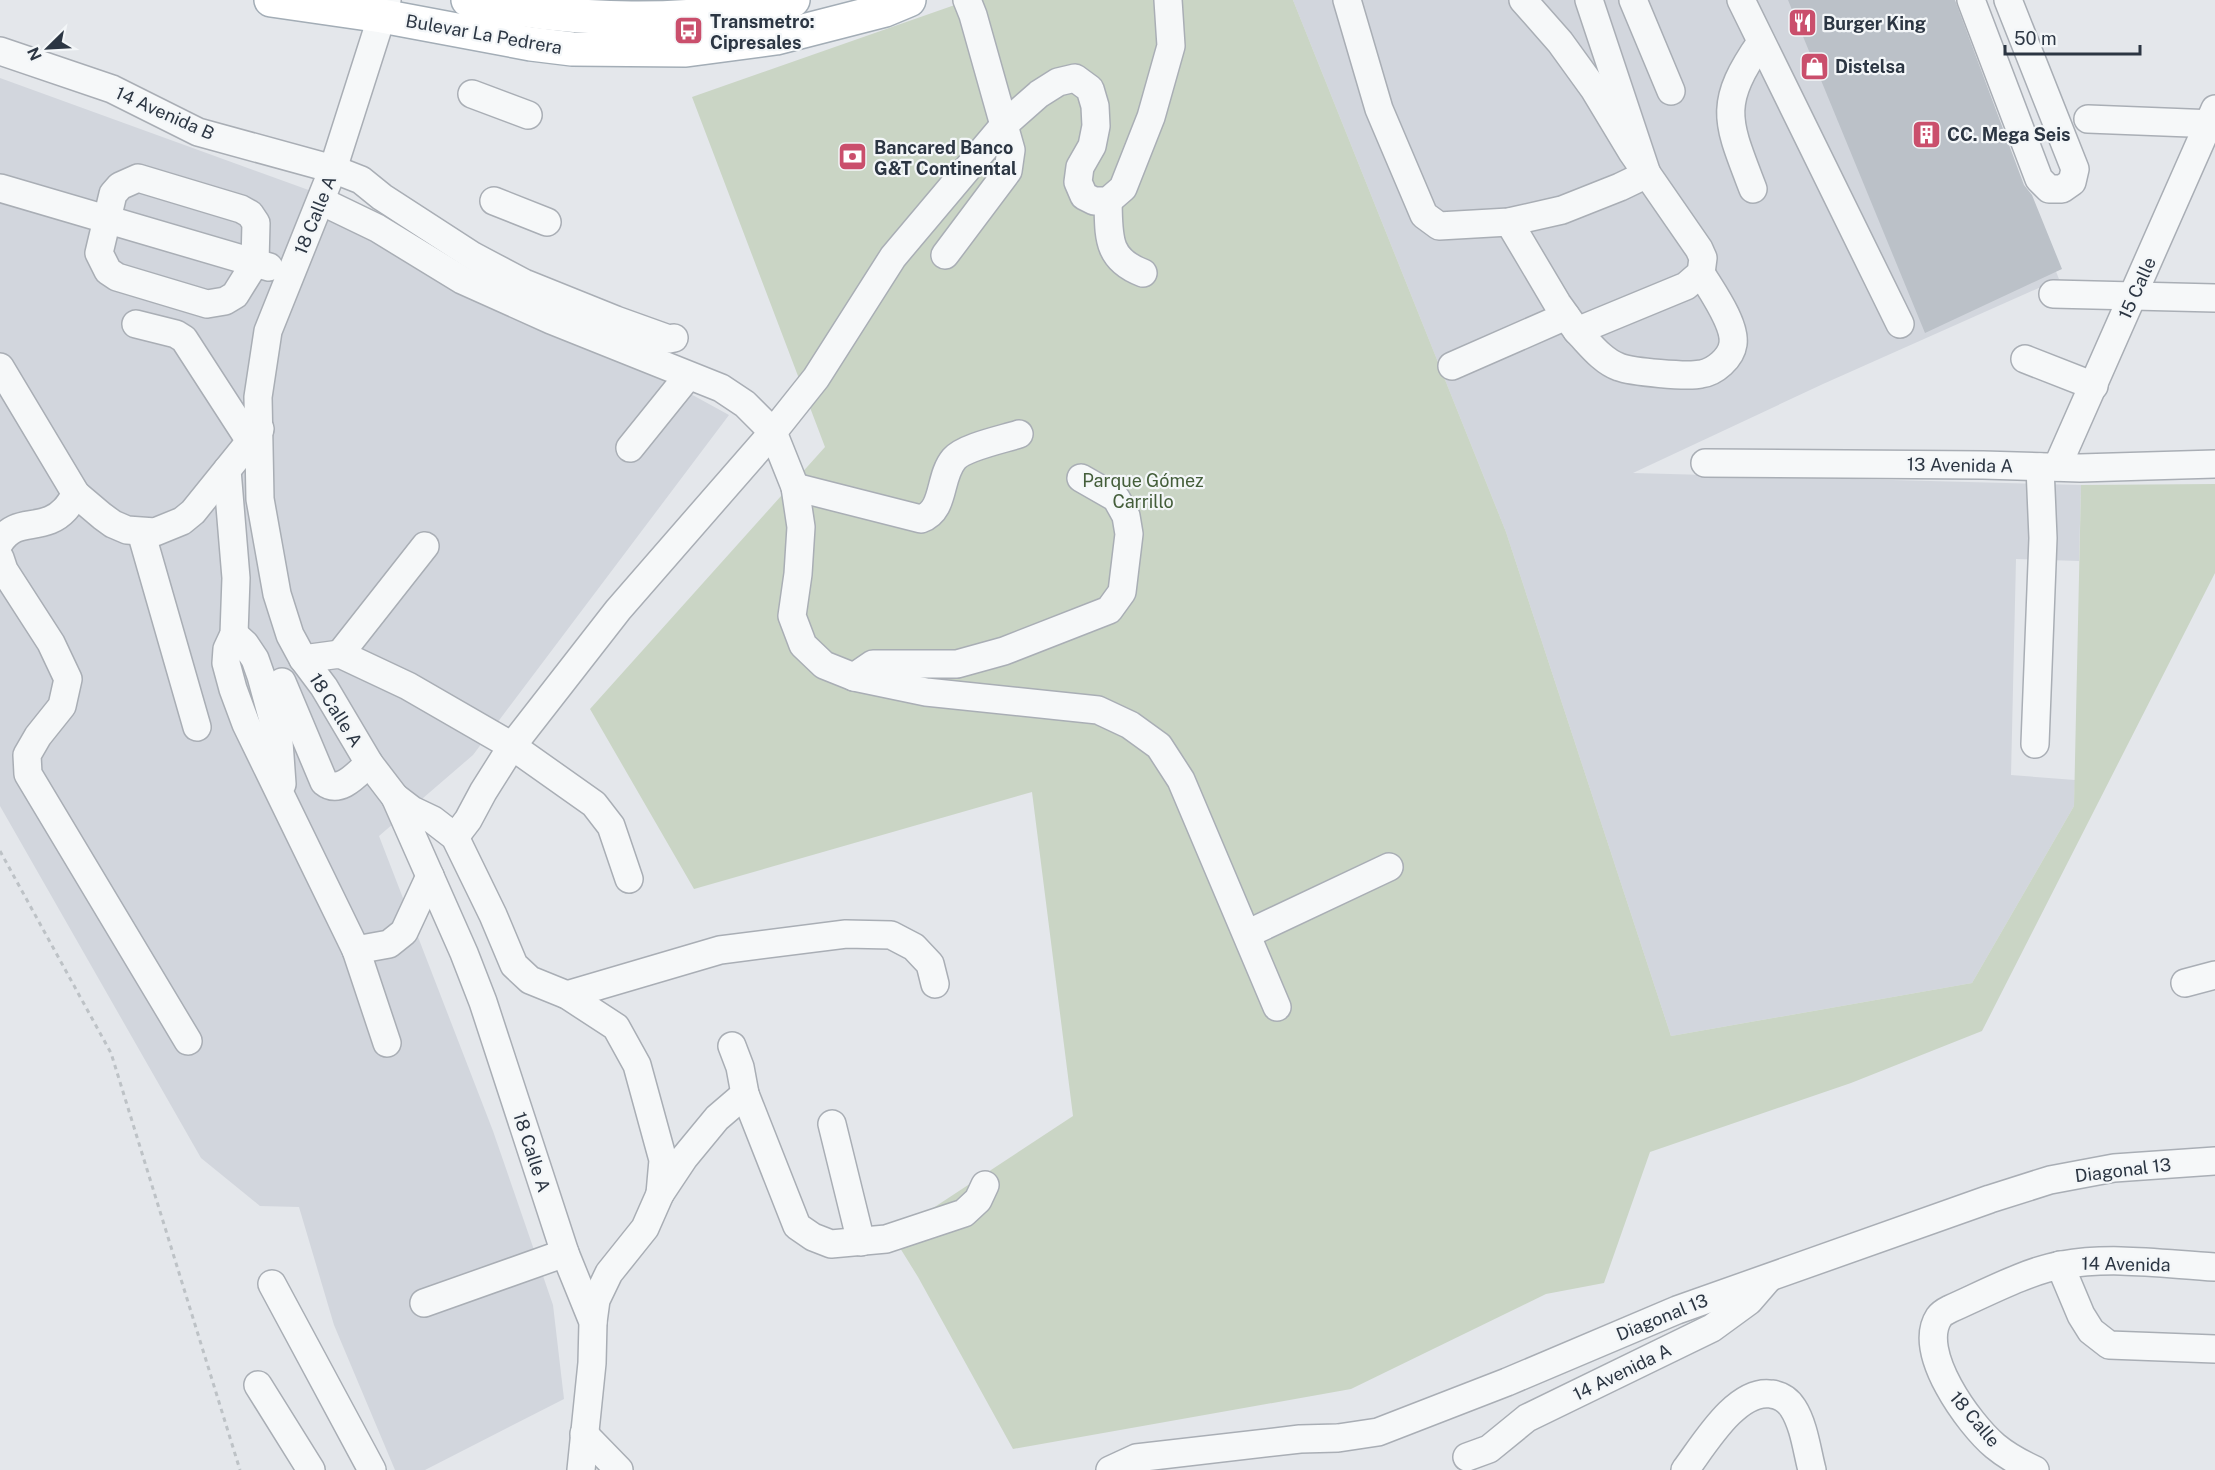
<svg xmlns="http://www.w3.org/2000/svg" width="2215" height="1470" viewBox="0 0 2215 1470" font-family="'Public Sans',sans-serif">
<style>
.built{fill:#d2d6dd}
.green{fill:#cad5c5}
.building{fill:#bbc1c8}
.lines{fill:none;stroke-linecap:round;stroke-linejoin:round}
.minor-casing{stroke:#a9aeb5;stroke-width:30}
.major-casing{stroke:#a3adb6;stroke-width:36}
.path{stroke:#bdc2c6;stroke-width:3;stroke-dasharray:4.5 4.5;stroke-linecap:butt}
.minor{stroke:#f6f8f9;stroke-width:27}
.major{stroke:#fff;stroke-width:33}
.labels{text-anchor:middle;dominant-baseline:central;stroke-width:4.5;stroke-linejoin:round;paint-order:stroke}
.poi-label{font-size:18px;font-weight:bold;fill:#2c3643;stroke:#f3f6f8;text-anchor:start}
.street-label{font-size:18px;fill:#2c3643;stroke:#f3f6f8}
.park-label{font-size:18px;fill:#445e3a;stroke:#f3f6f8}
</style>
<rect width="100%" height="100%" fill="#e4e7eb"/>
<g class="built">
<path d="M1293,0h655l111,279 -236,105 -190,89 448,12 -2,76 -63,-2 -5,216 64,5 -1,26 -102,177 -301,53 -165,-504z"/>
<path d="M0,78l339,123 390,214 -256,340 -94,81 114,295 60,174 11,94 -139,71h-30l-61,-145 -35,-118 -39,-1 -59,-48 -201,-352z"/>
</g>
<path class="green" d="M969,0h324l213,532 165,504 301,-53 102,-177 7,-321 134,-1v89l-233,458 -131,52 -201,69 -46,131 -58,11 -195,95 -338,60 -95,-172 -26,-42 181,-119 -41,-324 -338,97 -104,-180 235,-262 -133,-350z"/>
<path class="building" d="M1788,0h167l69,185 8,10 30,74 -137,64z"/>
<g class="lines">
<defs>
<g id="minor">
<path d="M387,0l-54,169 -65,162 -10,66 2,102 17,95 13,41 13,24 21,28 45,76 26,34 69,156 19,49 82,251 28,69 -1,41 -11,107"/>
<path d="M1347,0l32,109 45,106 15,11 70,-4 53,-12 58,-23 27,-13 -58,-174"/>
<path d="M1633,0l38,91"/>
<path d="M1741,0l159,324"/>
<path d="M1971,0l68,179 10,10h13l10,-7 3,-13 -67,-169"/>
<path d="M0,51l112,38 86,43 135,37 28,11 21,17 91,59 51,27 92,37 53,19 5,-1"/>
<path d="M472,94l56,21"/>
<path d="M2088,119l127,5"/>
<path d="M138,178l103,31 9,5 6,9 -1,40 -20,32 -10,6 -18,3 -90,-27 -9,-6 -9,-18 14,-59 7,-8z"/>
<path d="M0,188l269,79"/>
<path d="M1753,189c-26,-68 -36,-84 8,-147"/>
<path d="M321,201l56,27 85,52 89,40 170,68 24,16 28,28 22,55 6,40 -3,47 -6,42 11,29 21,20 30,12 72,15 172,18 32,15 29,21 22,34 96,227"/>
<path d="M494,201l53,21"/>
<path d="M1108,201c1,35 -2,58 35,72"/>
<path d="M1509,222l48,81 20,28 109,-45 15,-13 2,-15 -4,-9 -67,-97 -38,-63 -34,-47 -37,-42"/>
<path d="M945,255l63,-84 3,-21 -38,-135 -6,-15"/>
<path d="M2053,294l162,4"/>
<path d="M136,324l40,10 8,5 66,102"/>
<path d="M1577,331c12,12 25,30 42,36 13,5 68,10 82,7 14,-2 30,-16 32,-30 3,-20 -22,-54 -32,-71"/>
<path d="M2025,359l69,27"/>
<path d="M1452,366l114,-50"/>
<path d="M0,367l76,127 26,22 11,8 14,6 28,2 27,-11 11,-9 67,-83"/>
<path d="M630,448l58,-72"/>
<path d="M1705,463l278,2 97,3 135,-4"/>
<path d="M2057,467l158,-358"/>
<path d="M227,470l9,108 -2,56 -7,15 -1,14 7,26 13,35 110,226 31,93"/>
<path d="M795,487l126,32c25,-9 17,-41 33,-60 10,-12 50,-20 65,-25"/>
<path d="M141,532l56,195"/>
<path d="M0,542c14,-21 30,-14 50,-22 13,-5 19,-15 26,-26"/>
<path d="M0,558l4,12 47,73 17,36 -6,27 -24,30 -11,19 1,19 160,267"/>
<path d="M234,634l11,10 10,15 6,17 18,66 3,42"/>
<path d="M340,654l85,-108"/>
<path d="M303,659l37,-5 68,32 104,60 82,58 17,22 18,53"/>
<path d="M854,677l19,-13h84l47,-13 105,-41 13,-18 7,-58 -3,-18 -10,-18 -35,-20"/>
<path d="M282,682l42,100c16,13 33,-8 45,-19"/>
<path d="M2035,744l8,-206 -3,-71"/>
<path d="M395,797l17,13 21,10 22,17 38,78 21,50 16,15 37,15 49,32 21,38 26,95 -3,34"/>
<path d="M455,837l13,-17 15,-28 29,-46 106,-136 155,-178 43,-54 77,-121 112,-133 34,-30 19,-12 17,-4 15,11 5,17 1,20 -4,20 -12,21 -2,15 6,14 10,5h14l15,-13 28,-71 20,-71 -3,-46"/>
<path d="M1247,934l142,-67"/>
<path d="M356,950l33,-6 15,-12 26,-56"/>
<path d="M2185,983l30,-8"/>
<path d="M567,995l153,-45 126,-16 45,1 23,12 16,17 5,20"/>
<path d="M732,1046l8,21 5,27 52,132 16,11 18,7 55,-5 78,-26 14,-13 7,-15"/>
<path d="M832,1124l29,118"/>
<path d="M2060,1265l21,50 10,16 18,14 106,4"/>
<path d="M272,1284l100,186"/>
<path d="M424,1303l141,-50"/>
<path d="M593,1322l3,-22 13,-27 36,-45 15,-34 24,-36 33,-40 28,-24"/>
<path d="M258,1385l53,85"/>
<path d="M584,1434l35,36"/>
<path d="M1467,1457l22,-8 38,-31 185,-90 37,-27 19,-22"/>
<path d="M1110,1470l26,-12 164,-19 38,-1 40,-6 129,-50 170,-72 313,-111 60,-19 64,-12 101,-7"/>
<path d="M1685,1470c19,-25 51,-81 86,-76 9,1 17,6 22,14 11,17 14,43 19,62"/>
<path d="M2035,1470c-13,-6 -28,-14 -40,-24 -26,-22 -79,-94 -56,-129 2,-3 7,-6 11,-8 32,-14 79,-39 112,-44 50,-9 102,-1 153,2"/>
</g>
<g id="major">
<path d="M271,0l111,16 149,28 41,5 114,1 90,-12 109,-28 24,-10"/>
<path d="M468,0c102,22 225,26 325,0"/>
</g>
</defs>
<use href="#minor" class="minor-casing"/>
<use href="#major" class="major-casing"/>
<path class="path" d="M0,851l111,202 129,417"/>
<use href="#minor" class="minor"/>
<use href="#major" class="major"/>
</g>
<defs>
<symbol id="restaurant-square" viewBox="-11 -11 22 22"><rect x="-9" y="-9" width="18" height="18" rx="4" fill="#ca4f6c" stroke="#f3f6f8"/><path d="M-5-6h1v4h1v-4h1v4h1v-4h1v5L-1.5 .5V6h-2V.5L-5-1ZM5-6V6H3V1.5H1.5Q1.5-4 5-6Z" fill="#fff"/></symbol>
<symbol id="bus-square" viewBox="-11 -11 22 22"><rect x="-9" y="-9" width="18" height="18" rx="4" fill="#ca4f6c" stroke="#f3f6f8"/><path d="M-5-6H5V4H4V6H2V4H-2V6H-4V4H-5ZM-3.5-4V0h7V-4ZM-3.5 1.2v1.5H-2V1.2ZM2 1.2v1.5H3.5V1.2Z" fill="#fff"/></symbol>
<symbol id="shop-square" viewBox="-11 -11 22 22"><rect x="-9" y="-9" width="18" height="18" rx="4" fill="#ca4f6c" stroke="#f3f6f8"/><path d="M-5-2.5h2.3a2.7 3.5 0 0 1 5.4 0H5L5.5 6h-11ZM-1.5-2.5h3a1.5 2.3 0 0 0-3 0Z" fill="#fff"/></symbol>
<symbol id="building-square" viewBox="-11 -11 22 22"><rect x="-9" y="-9" width="18" height="18" rx="4" fill="#ca4f6c" stroke="#f3f6f8"/><path d="M-4-6H4V6H1V3H-1V6H-4ZM-2.5-4.3h1.7v1.8h-1.7ZM.8-4.3h1.7v1.8H.8ZM-2.5-1h1.7V.8h-1.7ZM.8-1h1.7V.8H.8Z" fill="#fff"/></symbol>
<symbol id="bank-square" viewBox="-11 -11 22 22"><rect x="-9" y="-9" width="18" height="18" rx="4" fill="#ca4f6c" stroke="#f3f6f8"/><path d="M-6-4H6V4H-6ZM0-2.3a2.3 2.3 0 1 0 0 4.6a2.3 2.3 0 1 0 0-4.6Z" fill="#fff"/></symbol>
</defs>
<g fill-rule="evenodd">
<use href="#restaurant-square" x="1786" y="6" width="33" height="33"/>
<use href="#bus-square" x="672" y="14" width="33" height="33"/>
<use href="#shop-square" x="1798" y="50" width="33" height="33"/>
<use href="#building-square" x="1910" y="118" width="33" height="33"/>
<use href="#bank-square" x="836" y="140" width="33" height="33"/>
</g>
<g class="labels">
<g class="poi-label">
<text x="710" y="21">Transmetro:<tspan x="710" dy="21">Cipresales</tspan></text>
<text x="1823" y="23">Burger King</text>
<text x="1835" y="66">Distelsa</text>
<text x="1947" y="134">CC. Mega Seis</text>
<text x="874" y="147">Bancared Banco<tspan x="874" dy="21">G&amp;T Continental</tspan></text>
</g>
<g class="street-label">
<text transform="translate(484 34) rotate(10)">Bulevar La Pedrera</text>
<text transform="translate(165 113) rotate(24)">14 Avenida B</text>
<text transform="translate(315 215) rotate(-68)">18 Calle A</text>
<text transform="translate(2137 288) rotate(-66)">15 Calle</text>
<text transform="translate(1960 465) rotate(1)">13 Avenida A</text>
<text transform="translate(336 710) rotate(58)">18 Calle A</text>
<text transform="translate(532 1152) rotate(72)">18 Calle A</text>
<text transform="translate(2123 1170) rotate(-7)">Diagonal 13</text>
<text transform="translate(2126 1264) rotate(1)">14 Avenida</text>
<text transform="translate(1662 1317) rotate(-22)">Diagonal 13</text>
<text transform="translate(1622 1372) rotate(-26)">14 Avenida A</text>
<text transform="translate(1975 1419) rotate(50)">18 Calle</text>
</g>
<g class="park-label">
<text x="1143" y="480">Parque Gómez<tspan x="1143" dy="21">Carrillo</tspan></text>
</g>
</g>
<g transform="translate(48 48) rotate(246)" stroke="#f3f6f8" stroke-width="4.5" paint-order="stroke">
<path d="M0-4.5L10 22L0 15L-10 22Z" fill="#2c3643"/>
<text y="-9" font-size="16" font-weight="bold" text-anchor="middle" fill="#2c3643">N</text>
</g>
<path d="M2005 45v9h135v-9" fill="none" stroke="#2c3643" stroke-width="3"/>
<text x="2014" y="45" font-size="18" fill="#2c3643" stroke="#f3f6f8" stroke-width="4.5" paint-order="stroke">50 m</text>
</svg>
